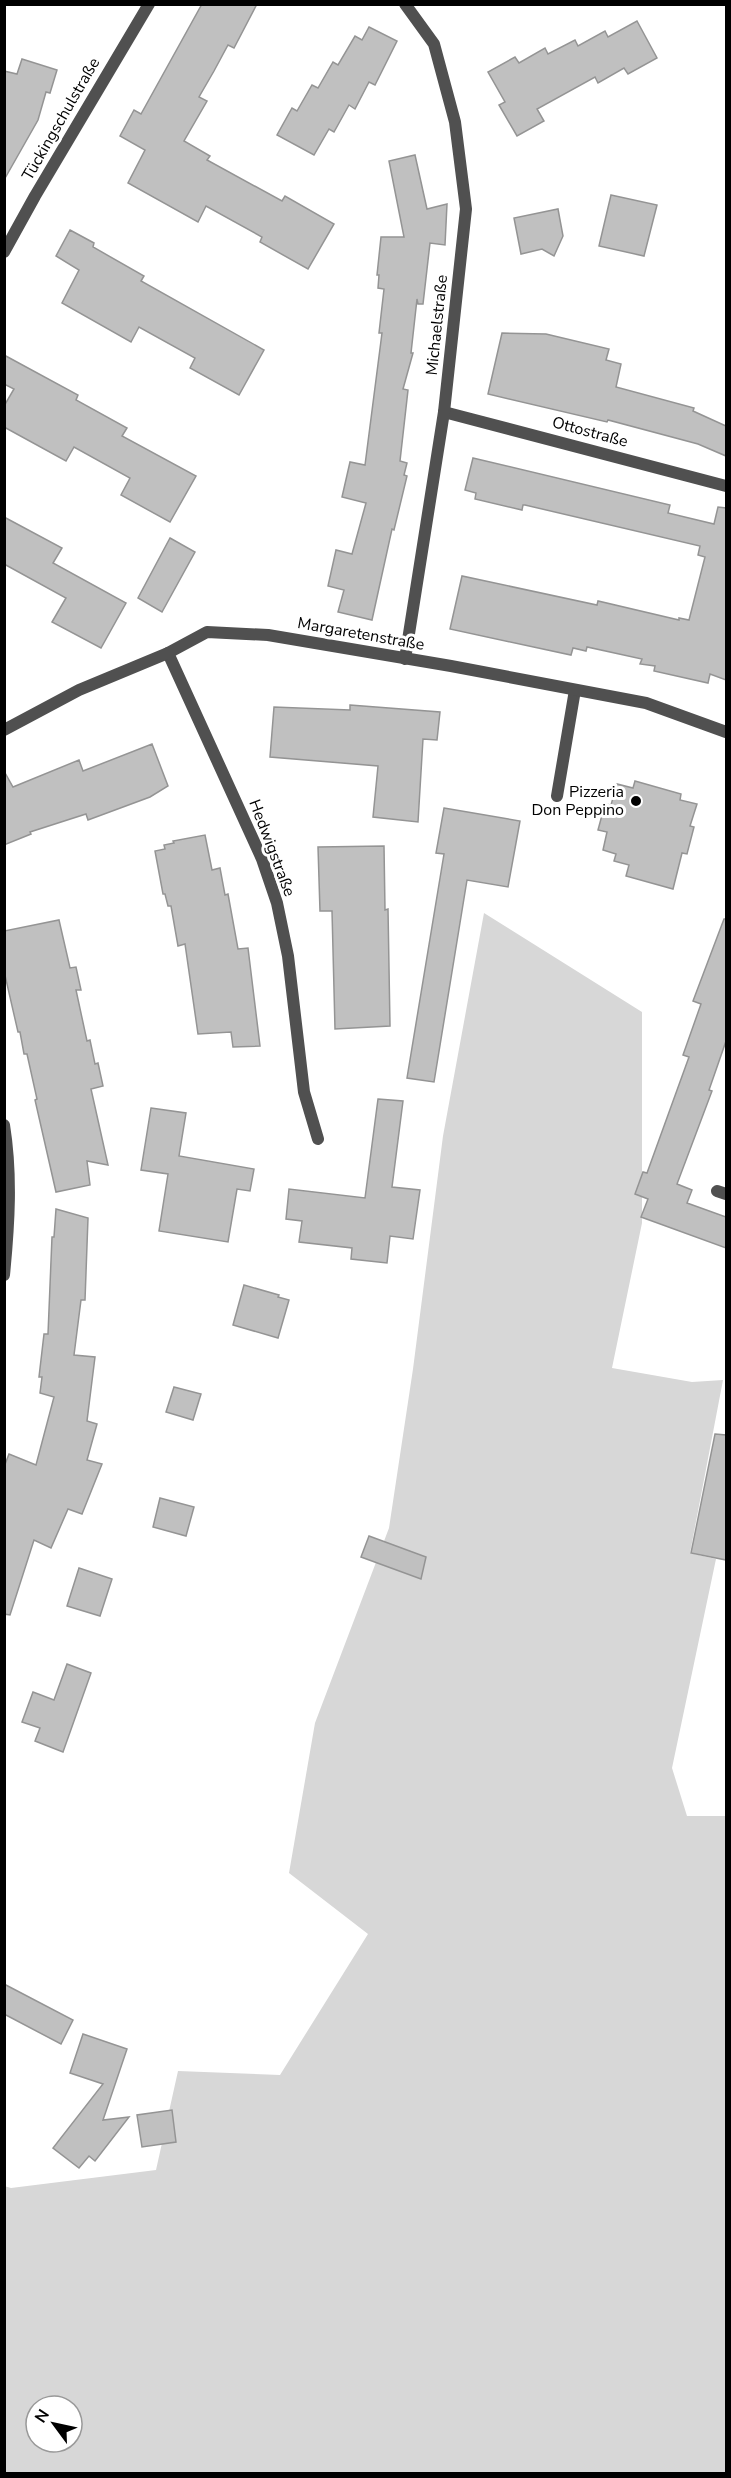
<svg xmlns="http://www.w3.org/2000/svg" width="731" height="2478" viewBox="0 0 731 2478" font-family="'Nunito Sans',sans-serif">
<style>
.green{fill:#d7d7d7;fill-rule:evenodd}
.building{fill:#c0c0c0;stroke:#949494;stroke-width:1.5}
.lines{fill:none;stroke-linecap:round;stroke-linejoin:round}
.lane{stroke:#505050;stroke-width:12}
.street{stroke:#505050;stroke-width:12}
.poi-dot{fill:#000;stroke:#fff;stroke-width:2}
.labels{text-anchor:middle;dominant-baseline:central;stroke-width:6;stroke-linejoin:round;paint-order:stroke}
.street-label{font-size:16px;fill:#000;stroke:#fff}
.poi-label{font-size:16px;fill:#000;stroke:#fff;text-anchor:end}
</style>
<rect width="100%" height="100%" fill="#fff"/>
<path class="green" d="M484,913l158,99v211l-30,145 80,14 31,-2 -33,173 26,6 -44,209 15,48h39v657h-721l-1,-287 7,2 145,-18 22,-99 102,4 88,-141 -79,-61 26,-150 74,-195 24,-159 30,-233zM36,2406h36v36h-36z"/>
<g class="building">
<path d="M202,4h55l-23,44 -6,-3 -14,26 -15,26 8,4 -23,40 26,15 -3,4 75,41 3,-5 49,28 -26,45 -48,-27 2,-5 -56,-31 -8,16 -70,-39 17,-33 -25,-14 14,-26 7,4z"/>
<path d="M637,21l20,37 -29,16 -4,-6 -26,15 -3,-6 -58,32 7,12 -27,15 -18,-31 6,-3 -17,-30 27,-15 4,6 26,-15 3,6 27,-14 3,6 27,-15 3,6z"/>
<path d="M369,27l28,14 -22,44 -6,-3 -14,27 -6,-4 -15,27 -5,-3 -15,26 -37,-20 15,-27 5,3 15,-26 6,3 15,-26 5,3 17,-29 7,4z"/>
<path d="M22,59l35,11 -7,23 -4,-1 -8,28 -34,60v-109l13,3z"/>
<path d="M415,155l12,54 20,-5 -2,41 -15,-2 -7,61h-5l-1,-5 -6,54h2l-10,36 5,1 -8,71 7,2 -3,12 3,1 -13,54 -2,-1 -20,91 -34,-8 6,-22 -16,-4 8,-36 16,4 14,-51 -24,-6 8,-35 15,3 17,-132h-3l5,-44 -6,-1 1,-13h-2l4,-38h23l-15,-76z"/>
<path d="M611,195l46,10 -13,51 -45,-10z"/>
<path d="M558,209l5,27 -9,20 -12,-7 -21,5 -7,-36z"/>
<path d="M70,230l24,13 -1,4 51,29 -3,5 123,69 -25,45 -49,-27 5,-10 -56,-31 -8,15 -69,-39 17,-33 -23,-14z"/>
<path d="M502,333l44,1 63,15 -3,11 15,4 -5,23 78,21 -1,3 33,15v30l-28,-12 -90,-24 -1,2 -119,-28z"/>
<path d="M4,355l74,40 -2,5 51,28 -5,8 74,40 -26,46 -49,-27 9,-17 -56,-31 -8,14 -62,-34v-21l10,-17 -10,-5z"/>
<path d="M473,458l197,47 -2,8 46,11 4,-17 8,1v172l-16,-6 -2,9 -54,-12 1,-5 -15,-2 2,-5 -55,-12 -1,4 -13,-3 -2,7 -121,-26 12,-53 135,29 1,-4 81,19v-2l10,2 16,-63 -7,-2 2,-9 -175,-41h-2l-1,5 -47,-11 1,-6 -11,-3z"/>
<path d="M4,517l58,31 -9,15 73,40 -25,45 -49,-26 14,-24 -62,-34z"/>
<path d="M170,538l25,14 -33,60 -24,-14z"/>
<path d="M350,705l90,7 -3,28 -14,-1 -5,83 -45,-5 5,-51 -108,-9 4,-50 76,3z"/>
<path d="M152,744l16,42 -18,11 -62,23 -2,-6 -56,18 1,2 -27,11v-74l9,16 66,-27 4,11z"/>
<path d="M635,781l46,13 -1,6 17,4 -7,22 4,1 -7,27 -5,-1 -9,36 -47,-13 3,-11 -15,-4 2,-7 -13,-4 4,-18 -9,-2 7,-26 6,1 6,-21 16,4z"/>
<path d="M444,808l76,13 -12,66 -41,-7 -33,202 -27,-4 37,-224 -8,-1z"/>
<path d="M205,835l7,35 8,-2 5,27 3,-1 10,55 10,-1 12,98 -27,1 -2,-15 -33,2 -13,-90 -7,2 -7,-40h-3l-3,-12h-2l-8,-43 10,-2 -1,-4 10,-2 -1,-2z"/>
<path d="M384,846l1,64 3,-1 2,117 -55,3 -3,-118h-12l-2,-64z"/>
<path d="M724,919h2v122l-17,49 3,1 -35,93 15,6 -5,13 39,14v31l-85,-31 7,-18 -13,-5 8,-22 4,1 42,-116 -6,-2 18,-51 -8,-3z"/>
<path d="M59,920l11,48 6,-1 5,23h-5l11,51 3,-1 5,24 3,-1 5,23 -12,3 17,76 -21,-4 3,24 -34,7 -21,-92 2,-1 -10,-45h-3l-4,-22h-2l-14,-61v-40z"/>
<path d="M378,1099l25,2 -11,86 28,3 -7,49 -23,-3 -3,27 -36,-4 1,-11 -53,-6 3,-21 -16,-2 3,-30 76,9z"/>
<path d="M151,1108l35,5 -7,43 75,13 -4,22 -13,-2 -9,53 -69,-11 9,-57 -27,-4z"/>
<path d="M56,1209l32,9 -3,82h-4l-7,55 21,2 -8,64 10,3 -10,36 15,4 -20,50 -14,-5 -17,39 -17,-8 -24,75 -6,-1v-147l5,-13 27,11 18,-68 -14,-4 2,-16h-3l5,-43h4l4,-97h2z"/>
<path d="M244,1285l35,10 -1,2 11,3 -11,38 -45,-13z"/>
<path d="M174,1387l27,7 -8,26 -27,-8z"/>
<path d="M715,1434l11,1v125l-35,-7z"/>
<path d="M160,1498l34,9 -8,29 -33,-9z"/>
<path d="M369,1536l57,21 -5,22 -60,-22z"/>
<path d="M79,1568l33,11 -12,37 -33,-10z"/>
<path d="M67,1664l24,9 -28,79 -28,-11 5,-13 -18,-6 11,-30 21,8z"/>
<path d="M4,1984l69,36 -12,24 -57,-30z"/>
<path d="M83,2034l44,15 -24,71 26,-3 -34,44 -6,-5 -10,12 -26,-20 50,-64 -33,-11z"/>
<path d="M172,2110l4,32 -34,5 -5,-32z"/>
</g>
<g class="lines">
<path class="lane" d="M557,796l18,-106"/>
<g class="street">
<path d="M4,252l31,-56 114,-192"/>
<path d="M444,412l282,74"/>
<path d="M168,653l94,206 15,44 11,53 16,136 14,47"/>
<path d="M405,659l39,-247 22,-203 -11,-87 -21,-78 -29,-40"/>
<path d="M4,730l75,-40 89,-37 39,-21 61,3 183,31 195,37 80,29"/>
<path d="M4,1125c8,50 5,99 0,150"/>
<path d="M717,1191l9,3"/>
</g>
</g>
<circle class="poi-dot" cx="636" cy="801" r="6"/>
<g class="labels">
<g class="street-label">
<text transform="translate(61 119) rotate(-60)">Tückingschulstraße</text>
<text transform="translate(437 325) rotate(-84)">Michaelstraße</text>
<text transform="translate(590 432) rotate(15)">Ottostraße</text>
<text transform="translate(361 634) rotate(10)">Margaretenstraße</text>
<text transform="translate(272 848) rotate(69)">Hedwigstraße</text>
</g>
<g class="poi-label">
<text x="624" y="792">Pizzeria<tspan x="624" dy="18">Don Peppino</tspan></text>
</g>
</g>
<rect width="731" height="2478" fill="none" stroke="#000000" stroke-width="12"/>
<g transform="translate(54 2424) rotate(303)"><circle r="28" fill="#ffffff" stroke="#999999" stroke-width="1.5"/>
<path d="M0-4.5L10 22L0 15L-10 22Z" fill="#000000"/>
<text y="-9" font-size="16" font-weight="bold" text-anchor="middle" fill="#000000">N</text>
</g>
</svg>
